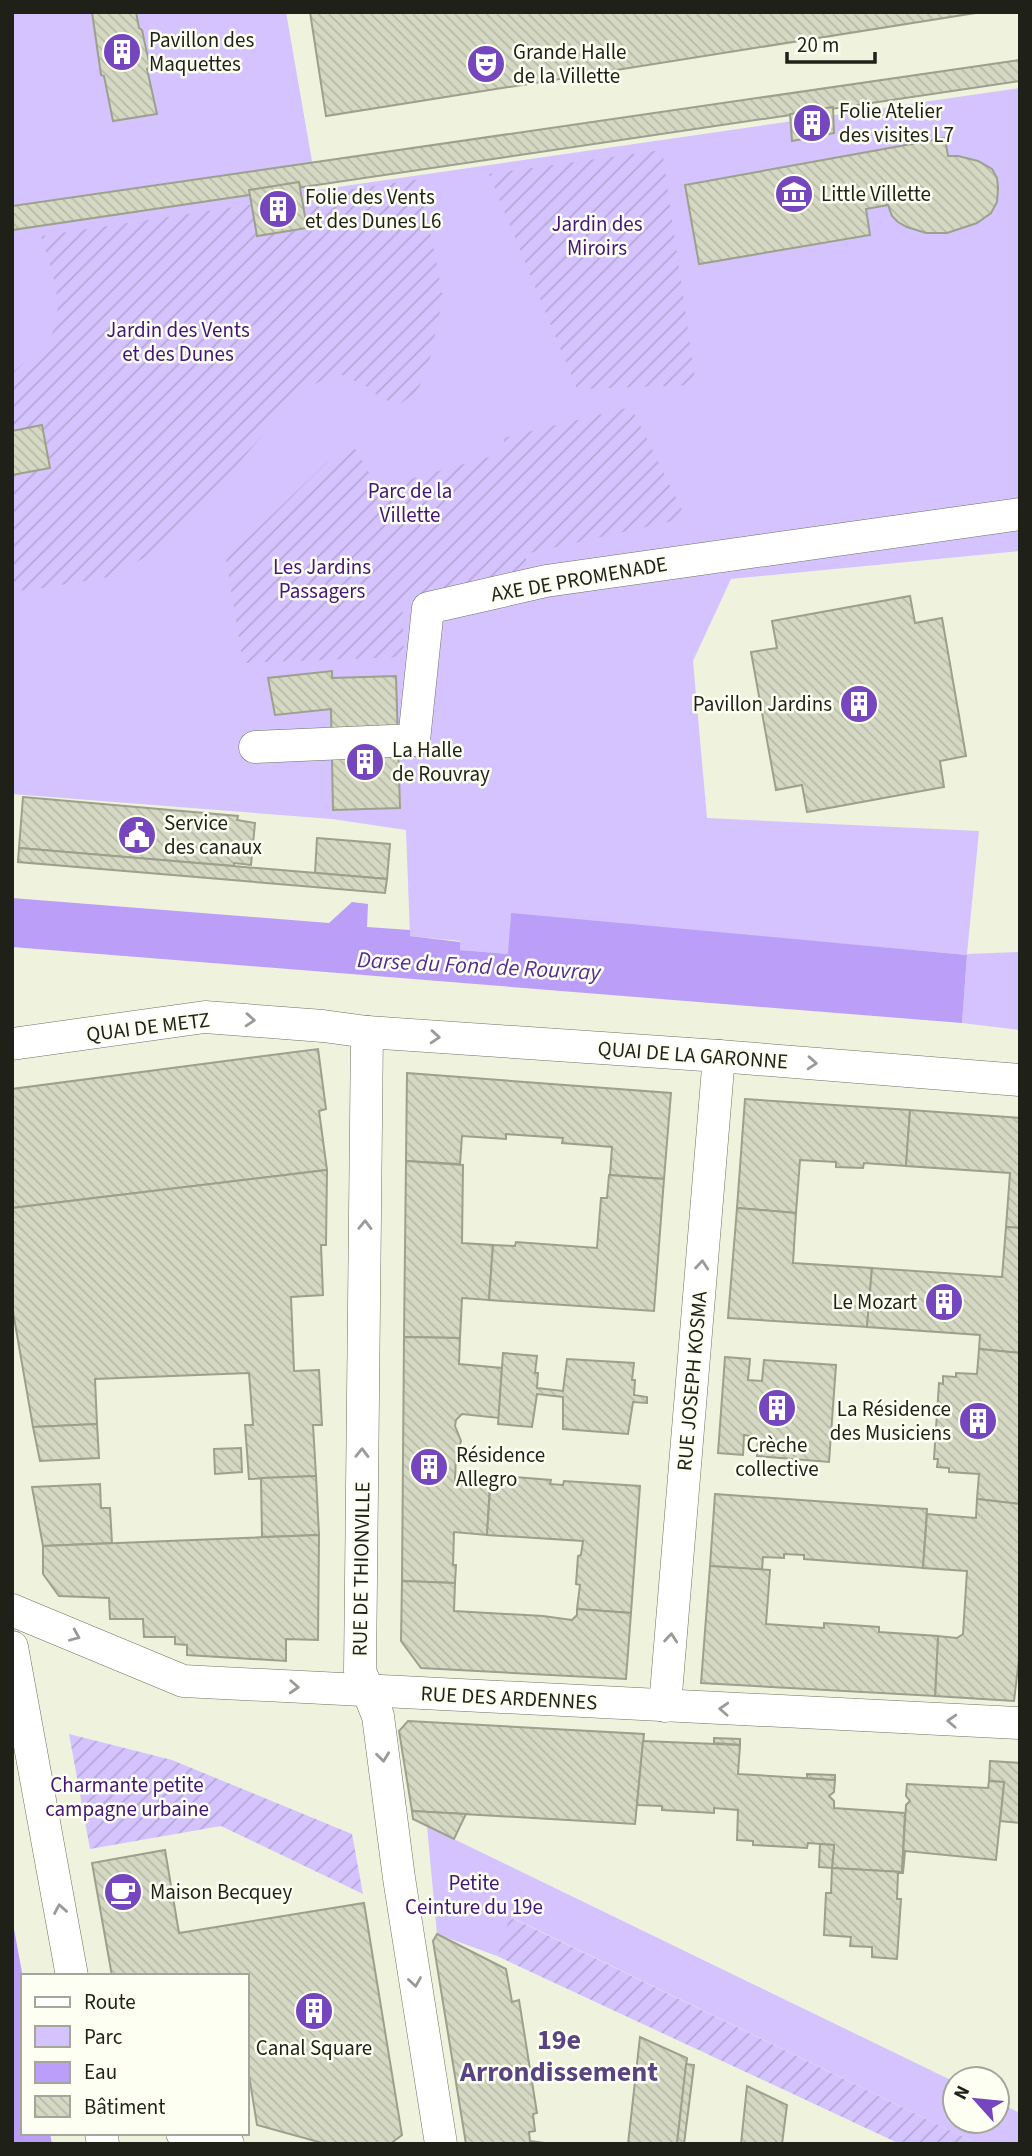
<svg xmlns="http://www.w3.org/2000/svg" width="1032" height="2156" viewBox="0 0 1032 2156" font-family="'Source Sans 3',sans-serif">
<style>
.park{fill:#d4c3fe}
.garden{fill:url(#garden-furrows)}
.water{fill:#bb9ef8}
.building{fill:url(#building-back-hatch);stroke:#9da08c;stroke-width:2}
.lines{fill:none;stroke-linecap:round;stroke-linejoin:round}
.street-casing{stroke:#6f725f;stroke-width:33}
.street{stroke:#fff;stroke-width:32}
.oneway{stroke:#9a9b97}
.labels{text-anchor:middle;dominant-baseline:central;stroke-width:5;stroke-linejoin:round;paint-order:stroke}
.poi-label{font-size:21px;fill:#1f2018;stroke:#fdfff2;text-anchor:start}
.park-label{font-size:21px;fill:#44137c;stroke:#fdfff2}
.street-label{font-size:21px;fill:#1f2018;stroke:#fdfff2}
.water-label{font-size:23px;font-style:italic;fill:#572d94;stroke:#fdfff2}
.district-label{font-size:28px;font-weight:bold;fill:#594481;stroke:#fdfff2}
</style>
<defs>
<pattern id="garden-furrows" width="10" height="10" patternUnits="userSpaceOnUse" patternTransform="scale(1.75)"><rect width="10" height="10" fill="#d4c3fe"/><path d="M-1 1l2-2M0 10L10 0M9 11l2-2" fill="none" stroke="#b6a7d9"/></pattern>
<pattern id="building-back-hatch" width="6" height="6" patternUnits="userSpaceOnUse" patternTransform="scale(1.75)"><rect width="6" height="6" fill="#d5d9c3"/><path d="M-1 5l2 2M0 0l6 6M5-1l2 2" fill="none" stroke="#b6baa7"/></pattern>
</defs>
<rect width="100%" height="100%" fill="#eff3dd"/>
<g class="park">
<path d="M12,12h274l31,178 703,-102v463l-289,28 -38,82 14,157 272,13 -12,123 53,-2v78l-58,-7 5,-68 -456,-41 -2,40 -49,-4v-9l-50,-5 -4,-106 -74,-11 -320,-25z"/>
<path d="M427,1826l528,256v39h42v-19l23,11v31h-42l-467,-227 -14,39 -60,-22z"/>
</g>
<g class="garden">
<path d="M662,150l34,235 -119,4 -88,-215z"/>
<path d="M420,179l23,118 -15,71 -12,25 -18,12 -19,-8 -11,-10 -30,-14 -34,16 -140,158 -55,30 -85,14 -12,-6v-212c9,-8 36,-30 40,-39 14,-30 -2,-69 -11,-98z"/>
<path d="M631,407l55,111 -161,36 5,26 -128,19 2,58 -161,6 -17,-104 124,-119 28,48 129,-36 -4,-14z"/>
<path d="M69,1734l103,26 180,74 11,60 -142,-68 -131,23z"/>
<path d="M510,1917l468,227h-78l-403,-188z"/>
</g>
<g class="water">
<path d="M12,898l317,25 23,-21 16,2 -1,23 43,3v6l50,6v8l48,4 3,-41 456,42 -5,68 -950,-76z"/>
<path d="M12,1918l11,60v155h27l2,11h-40z"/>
</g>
<g class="building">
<path d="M92,12h44l3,16 3,2 8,37 -3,2 10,45 -44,7 -9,-45 -3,-1z"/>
<path d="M310,12h672l-656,104z"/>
<path d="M1020,60v21l-1008,149v-24z"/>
<path d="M833,107l1,26 -42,8 -2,-27z"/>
<path d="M945,138l3,18h10l20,5 14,8 5,9 1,10 -1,14 -6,11 -14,10 -30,10h-21l-19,-6 -9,-5 -6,-6 -4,-11 -22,4 4,26 -171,29 -14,-79z"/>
<path d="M299,182l8,46 -50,8 -8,-46z"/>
<path d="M42,425l8,43 -38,7v-44z"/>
<path d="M910,596l5,27 27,-5 24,138 -26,5 4,26 -137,25 -5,-27 -26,5 -25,-138 26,-4 -5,-27z"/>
<path d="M332,671v7l64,-2 4,132 -67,2 -2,-101 -56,6 -7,-37z"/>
<path d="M23,797l215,19 -1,4 18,3 -4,42 -17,-2v3l-215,-18z"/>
<path d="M317,838l73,6 -3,35 -72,-6z"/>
<path d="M19,848l368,31 -2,14 -367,-31z"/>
<path d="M318,1049l8,60 -7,2 8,59 -315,38v-119z"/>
<path d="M407,1073l264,20 -7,86 -54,-4 2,-28 -50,-4 1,-5 -57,-4v5l-44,-3 -2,28 -54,-3z"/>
<path d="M745,1099l165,11 -4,56 -42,-3 -1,5 -27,-1v-5l-36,-2 -4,53 -59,-5z"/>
<path d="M910,1110l110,8v110l-14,-1 4,-54 -104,-7z"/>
<path d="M406,1161l57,4 -1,78 31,2 -4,55 -27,-2 -2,40 -56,-1z"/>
<path d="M327,1170l-1,75h-5l2,50 -32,2 3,74 25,-1 3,55h-9l3,51 -67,3 -4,-54h8l-4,-52 -154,6 2,45 -64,3 -21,-121v-98z"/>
<path d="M609,1175l55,4 -10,132 -165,-11 4,-55 22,1 1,-4 81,6 4,-50h6z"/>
<path d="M737,1208l59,5 -3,50 79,5 -5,59 -139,-9z"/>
<path d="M1006,1227l14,1v125l-41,-4 1,-14 -113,-8 5,-59 130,9z"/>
<path d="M404,1337l56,1 -1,26 43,4 -3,50 -37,-4 -6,6 -1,6 6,15 -5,14 -1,25 35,2 -3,53 -33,-3 -1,33h3l-1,18 -53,-2z"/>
<path d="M979,1349l41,4v151l-43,-5 2,-25 -30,-2v-4l-12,-1 1,-8h-4l5,-76 4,1v-8l13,1v-4l21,1z"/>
<path d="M503,1353l34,3 -2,17h3l-1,15 26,3 4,-32 67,4 -2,17h3l-1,15 13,2v6l-14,-1 -5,32 -65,-5v-32l-26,-3 -5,33 -34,-3z"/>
<path d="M725,1357l25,2 -2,21 14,1 2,-21 72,5 -7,97 -72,-6 1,-19 -14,-2 -1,20 -25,-2z"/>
<path d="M97,1424l2,34 -59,3 -7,-34z"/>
<path d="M241,1448l1,24 -27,2 -1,-25z"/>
<path d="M491,1475l60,5 -1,4 13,1 1,-4 76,5 -9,127 -54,-4 3,-24 -4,-1 2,-28 3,-1 2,-14 -96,-6z"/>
<path d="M316,1476l3,59 -57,2 -1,-59z"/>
<path d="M100,1484l1,24h9l2,35 -69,3 -11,-59z"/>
<path d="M715,1494l212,15 -4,59 -119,-9v-4l-20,-1v4l-21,-1 -1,13 -52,-4z"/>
<path d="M977,1499l43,5v147l-6,50 -79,-5 3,-60 19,2 6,-4 4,-63 -44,-3 4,-54 49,4z"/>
<path d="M319,1535l-1,105 -32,-1v22l-99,-6v-10l-12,-1v-7h-31l-1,-18h-33l-1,-21 -50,-2 -16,-22v-28z"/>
<path d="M710,1566l60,4 -4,54 58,4v-5l55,4v5l59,4 -3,60 -234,-13z"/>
<path d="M402,1581l53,2 -1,28 89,5 29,4 5,-5v-6l54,4 -5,66 -205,-11 -20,-27z"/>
<path d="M408,1721l236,13 -9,90 -223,-13 -13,-80z"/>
<path d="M714,1738l26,1v6l-26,-2z"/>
<path d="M643,1741l97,4 -2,29 97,6 -1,12 -5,4 5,5v7l71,5 -3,59 -70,-4 2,-23 -26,-2 -1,5 -54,-3v-4l-16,-1 1,-30 -24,-2v5l-52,-3v-4l-25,-1z"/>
<path d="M990,1761l30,2v60l-20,-2 4,-39 -15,-1z"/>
<path d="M807,1774l28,1v5l-28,-2z"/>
<path d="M989,1781l15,1 -8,78 -91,-9 -2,22h-5l-1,26h4l-4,60 -25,-2v-10l-22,-1 1,-9 -27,-2 2,-42h5l1,-25 70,4 4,-67 4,-4 -4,-5 1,-12 81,4z"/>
<path d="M412,1811l54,3 -12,25 -41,-20z"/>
<path d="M820,1844l14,1 -2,23 -13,-1z"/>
<path d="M165,1850l14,83 185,-30 38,232 -12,9h-64l-69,-19 -10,-62v-87h-135l-20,-113z"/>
<path d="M437,1934l69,35 6,33 7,-2 18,113 -4,1 2,17 -6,1 1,9 22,3h-86l-33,-203z"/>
<path d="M640,2037l47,21 -10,86h-49z"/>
<path d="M686,2064l8,1 -10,79h-7z"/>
<path d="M747,2086l40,19 -5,39h-41z"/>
</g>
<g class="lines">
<defs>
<g id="street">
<path d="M255,747l159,-7 14,-132 118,-27 474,-67"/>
<path d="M367,1032l-7,639 18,45 21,162 42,266"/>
<path d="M12,1044l193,-27 118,9 44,6 352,24 301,24"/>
<path d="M12,1610l171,71 837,42"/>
<path d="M12,1647l60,329"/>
<path d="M665,1706l54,-650"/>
<path d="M101,2133l2,11"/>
<path d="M182,2133l46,11"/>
</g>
</defs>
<use href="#street" class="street-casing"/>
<use href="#street" class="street"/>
</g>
<defs><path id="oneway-chevron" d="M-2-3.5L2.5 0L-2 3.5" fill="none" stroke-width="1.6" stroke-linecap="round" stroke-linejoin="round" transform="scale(1.75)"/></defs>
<g class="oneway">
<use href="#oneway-chevron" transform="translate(250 1020) rotate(4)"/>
<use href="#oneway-chevron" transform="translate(435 1037) rotate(4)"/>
<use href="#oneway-chevron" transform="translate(812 1063) rotate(4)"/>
<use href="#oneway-chevron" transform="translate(365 1225) rotate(-89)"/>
<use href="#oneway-chevron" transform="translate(702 1265) rotate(-85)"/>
<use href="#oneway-chevron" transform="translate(362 1453) rotate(-89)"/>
<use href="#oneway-chevron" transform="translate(75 1636) rotate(23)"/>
<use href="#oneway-chevron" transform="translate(671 1638) rotate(-85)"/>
<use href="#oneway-chevron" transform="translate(294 1687) rotate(3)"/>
<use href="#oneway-chevron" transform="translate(724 1709) rotate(-177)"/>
<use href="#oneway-chevron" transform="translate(952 1721) rotate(-177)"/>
<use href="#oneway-chevron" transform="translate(383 1757) rotate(83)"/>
<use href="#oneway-chevron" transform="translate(60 1909) rotate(-100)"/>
<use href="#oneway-chevron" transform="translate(415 1982) rotate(81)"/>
</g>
<defs>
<symbol id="building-disc" viewBox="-11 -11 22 22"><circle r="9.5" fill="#7646be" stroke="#fdfff2"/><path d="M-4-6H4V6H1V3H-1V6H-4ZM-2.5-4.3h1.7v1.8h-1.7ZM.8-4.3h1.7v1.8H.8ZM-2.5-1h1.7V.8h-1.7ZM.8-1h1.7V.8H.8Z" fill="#fff"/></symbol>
<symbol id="theatre-disc" viewBox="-11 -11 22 22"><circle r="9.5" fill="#7646be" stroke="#fdfff2"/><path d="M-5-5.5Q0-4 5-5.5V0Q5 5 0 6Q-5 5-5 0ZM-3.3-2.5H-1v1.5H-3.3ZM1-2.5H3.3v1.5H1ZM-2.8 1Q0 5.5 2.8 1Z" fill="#fff"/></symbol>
<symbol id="museum-disc" viewBox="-11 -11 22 22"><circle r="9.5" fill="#7646be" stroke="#fdfff2"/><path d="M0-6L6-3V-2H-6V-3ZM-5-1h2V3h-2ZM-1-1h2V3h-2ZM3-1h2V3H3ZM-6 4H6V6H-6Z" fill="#fff"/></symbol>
<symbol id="civic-disc" viewBox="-11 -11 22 22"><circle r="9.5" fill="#7646be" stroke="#fdfff2"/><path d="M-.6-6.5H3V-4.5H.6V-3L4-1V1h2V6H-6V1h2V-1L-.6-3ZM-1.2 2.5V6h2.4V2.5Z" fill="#fff"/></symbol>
<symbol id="cafe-disc" viewBox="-11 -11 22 22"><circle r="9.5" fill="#7646be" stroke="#fdfff2"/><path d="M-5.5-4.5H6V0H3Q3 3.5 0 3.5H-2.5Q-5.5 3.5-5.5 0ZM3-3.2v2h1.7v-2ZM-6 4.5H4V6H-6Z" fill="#fff"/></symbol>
</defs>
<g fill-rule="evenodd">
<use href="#building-disc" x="100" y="30" width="44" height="44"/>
<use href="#theatre-disc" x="464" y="42" width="44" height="44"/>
<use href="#building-disc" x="790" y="101" width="44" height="44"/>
<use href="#museum-disc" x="772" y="172" width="44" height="44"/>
<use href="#building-disc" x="256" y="187" width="44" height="44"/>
<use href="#building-disc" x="837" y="682" width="44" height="44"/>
<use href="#building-disc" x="343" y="740" width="44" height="44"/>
<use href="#civic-disc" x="115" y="813" width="44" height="44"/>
<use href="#building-disc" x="922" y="1280" width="44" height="44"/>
<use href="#building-disc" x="755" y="1386" width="44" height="44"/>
<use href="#building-disc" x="956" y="1399" width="44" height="44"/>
<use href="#building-disc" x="407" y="1445" width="44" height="44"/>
<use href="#cafe-disc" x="101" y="1870" width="44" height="44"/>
<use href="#building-disc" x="292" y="1989" width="44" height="44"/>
</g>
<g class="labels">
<g class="poi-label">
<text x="149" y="40">Pavillon des<tspan x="149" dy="24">Maquettes</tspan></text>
<text x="513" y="52">Grande Halle<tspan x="513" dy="24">de la Villette</tspan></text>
<text x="839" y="111">Folie Atelier<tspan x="839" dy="24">des visites L7</tspan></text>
<text x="821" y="194">Little Villette</text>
<text x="305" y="197">Folie des Vents<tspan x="305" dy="24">et des Dunes L6</tspan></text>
<text x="832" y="704" text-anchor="end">Pavillon Jardins</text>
<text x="392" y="750">La Halle<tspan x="392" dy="24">de Rouvray</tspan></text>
<text x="164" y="823">Service<tspan x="164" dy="24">des canaux</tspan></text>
<text x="917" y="1302" text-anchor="end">Le Mozart</text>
<text x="951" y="1409" text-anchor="end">La Résidence<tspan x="951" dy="24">des Musiciens</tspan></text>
<text x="777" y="1445" text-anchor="middle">Crèche<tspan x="777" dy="24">collective</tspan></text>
<text x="456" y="1455">Résidence<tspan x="456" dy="24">Allegro</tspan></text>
<text x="150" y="1892">Maison Becquey</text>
<text x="314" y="2048" text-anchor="middle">Canal Square</text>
</g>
<g class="park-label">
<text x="597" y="224">Jardin des<tspan x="597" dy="24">Miroirs</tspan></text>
<text x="178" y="330">Jardin des Vents<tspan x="178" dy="24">et des Dunes</tspan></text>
<text x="410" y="491">Parc de la<tspan x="410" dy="24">Villette</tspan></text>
<text x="322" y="567">Les Jardins<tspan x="322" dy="24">Passagers</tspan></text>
<text x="127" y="1785">Charmante petite<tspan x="127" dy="24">campagne urbaine</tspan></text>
<text x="474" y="1883">Petite<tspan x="474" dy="24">Ceinture du 19e</tspan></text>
</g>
<g class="street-label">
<text transform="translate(579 579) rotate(-10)">AXE DE PROMENADE</text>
<text transform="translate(148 1027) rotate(-7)">QUAI DE METZ</text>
<text transform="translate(693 1055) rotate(4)">QUAI DE LA GARONNE</text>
<text transform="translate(692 1381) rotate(-85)">RUE JOSEPH KOSMA</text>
<text transform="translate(361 1569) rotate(-89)">RUE DE THIONVILLE</text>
<text transform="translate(509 1698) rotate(3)">RUE DES ARDENNES</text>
</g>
<g class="water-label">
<text transform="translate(479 966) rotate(3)">Darse du Fond de Rouvray</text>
</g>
<g class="district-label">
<text x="559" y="2040">19e<tspan x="559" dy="32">Arrondissement</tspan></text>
</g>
</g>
<rect width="1032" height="2156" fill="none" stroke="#1f2018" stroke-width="28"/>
<rect x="21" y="1974" width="228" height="161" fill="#fdfff2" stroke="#a4a69b" stroke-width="2"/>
<rect x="35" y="1997" width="35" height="10" fill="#ffffff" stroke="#a4a69b" stroke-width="2"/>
<text x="84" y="2009" font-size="21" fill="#1f2018">Route</text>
<rect x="35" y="2026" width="35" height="21" fill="#d4c3fe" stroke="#a4a69b" stroke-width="2"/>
<text x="84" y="2044" font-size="21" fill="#1f2018">Parc</text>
<rect x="35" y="2062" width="35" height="21" fill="#bb9ef8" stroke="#a4a69b" stroke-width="2"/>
<text x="84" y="2079" font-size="21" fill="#1f2018">Eau</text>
<rect x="35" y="2096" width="35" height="21" fill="url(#building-back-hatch)" stroke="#a4a69b" stroke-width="2"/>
<text x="84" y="2114" font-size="21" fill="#1f2018">Bâtiment</text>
<g transform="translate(976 2100) rotate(297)"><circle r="33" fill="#fdfff2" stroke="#a4a69b" stroke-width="2"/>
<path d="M0-5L12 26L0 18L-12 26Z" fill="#7646be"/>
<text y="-10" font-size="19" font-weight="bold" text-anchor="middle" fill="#1f2018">N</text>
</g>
<path d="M787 52v10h88v-10" fill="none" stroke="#1f2018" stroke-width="3.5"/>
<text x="797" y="52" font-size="21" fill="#1f2018" stroke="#fdfff2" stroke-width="5" paint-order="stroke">20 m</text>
</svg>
